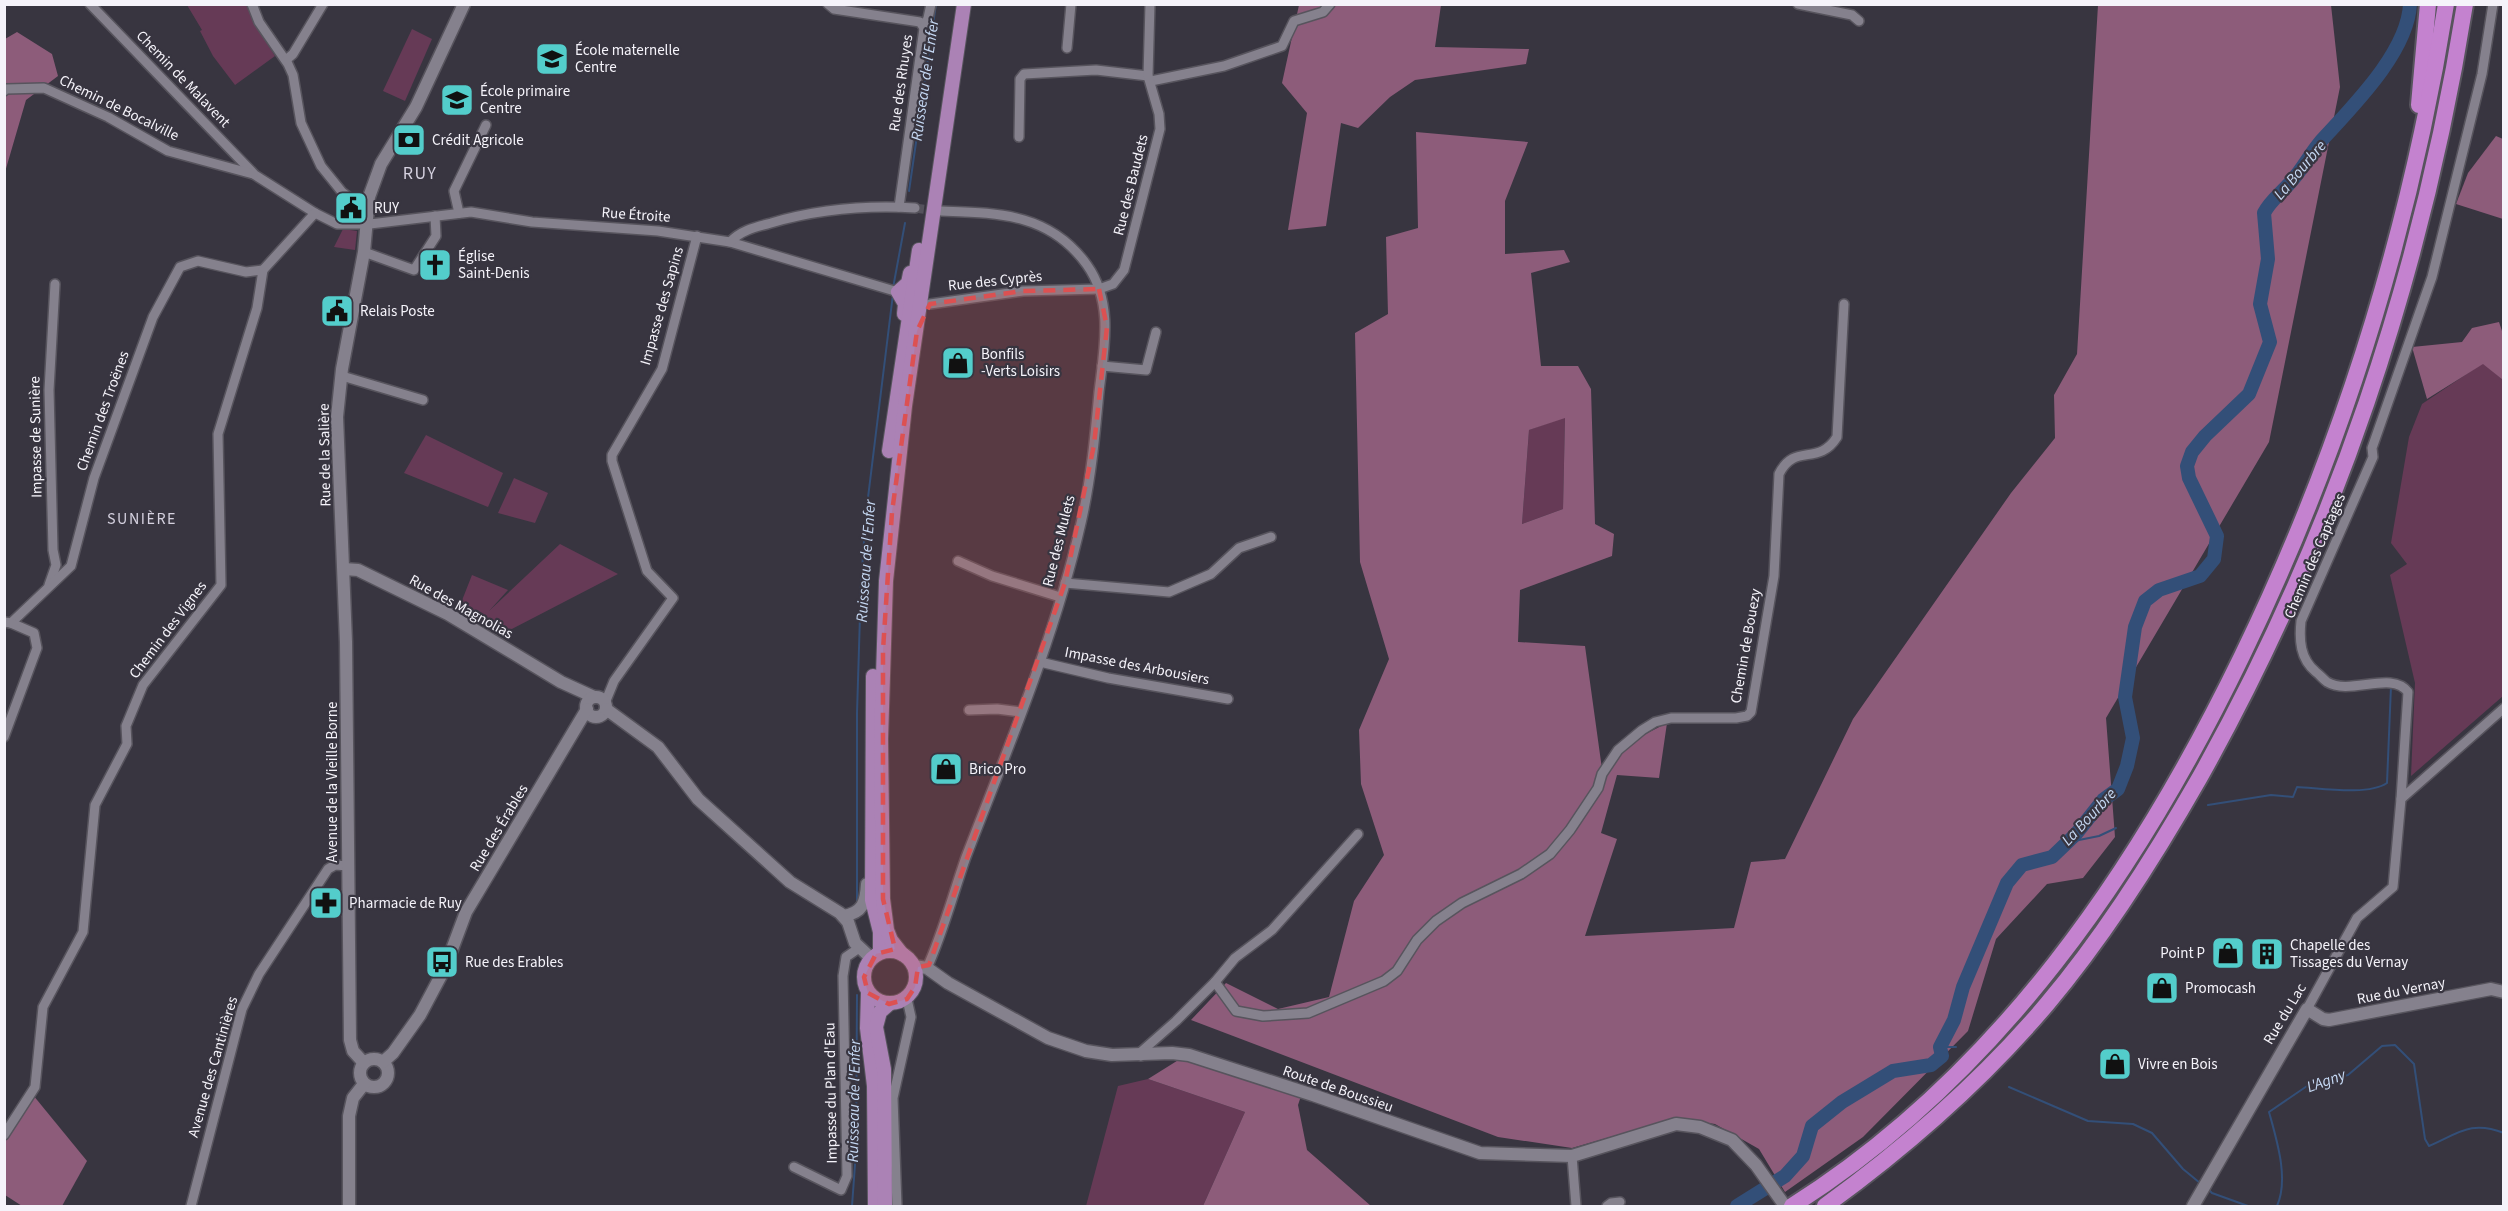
<svg xmlns="http://www.w3.org/2000/svg" width="2508" height="1211" viewBox="0 0 2508 1211" font-family="'Source Sans 3',sans-serif">
<style>
.green{fill:#663a56}
.forest{fill:#8d5c7a;fill-rule:evenodd}
.lines{fill:none;stroke-linecap:round;stroke-linejoin:round}
.stream{stroke:#334f78;stroke-width:2}
.river{stroke:#334f78;stroke-width:14}
.street-tunnel{stroke:#54525c;stroke-width:9;stroke-dasharray:9 4.5;stroke-linecap:butt}
.street-casing{stroke:#57545d;stroke-width:12}
.secondary-casing{stroke:#57545d;stroke-width:15}
.primary-casing{stroke:#57545d;stroke-width:16}
.highway-casing{stroke:#57545d;stroke-width:20}
.street{stroke:#85818d;stroke-width:9}
.secondary{stroke:#85818d;stroke-width:12}
.primary{stroke:#ab82b5;stroke-width:14}
.highway{stroke:#c482cf;stroke-width:16}
.marked{fill:#dc5152;fill-opacity:0.2;stroke:#dc5152;stroke-width:4.5;stroke-dasharray:12 8;stroke-linejoin:round}
.labels{text-anchor:middle;dominant-baseline:central;stroke-width:4.5;stroke-linejoin:round;paint-order:stroke}
.poi-label{font-size:15px;fill:#f5f3fa;stroke:#383540;text-anchor:start}
.street-label{font-size:15px;fill:#f5f3fa;stroke:#383540}
.water-label{font-size:16px;font-style:italic;fill:#c5d8f3;stroke:#383540}
.neighbourhood-label{font-size:16px;letter-spacing:1.5px;fill:#d5d1df;stroke:#383540}
.quarter-label{font-size:18px;letter-spacing:1.5px;fill:#d5d1df;stroke:#383540}
</style>
<rect width="100%" height="100%" fill="#383540"/>
<g class="green">
<path d="M187,5h59l13,26 16,25 -40,29 -22,-29 -13,-25 2,-1z"/>
<path d="M412,29l20,10 -27,62 -22,-10z"/>
<path d="M343,229l14,2 -2,19 -21,-3z"/>
<path d="M2483,363l20,17v316l-92,80 4,-93 -25,-108 17,-11 -16,-21 18,-106 13,-33z"/>
<path d="M1565,417l-2,92 -41,15 7,-94z"/>
<path d="M426,435l77,38 -15,34 -84,-34z"/>
<path d="M514,478l34,15 -13,30 -37,-10z"/>
<path d="M560,544l58,30 -114,59 -22,-15 -6,5 -16,-9 -1,-6 13,-33 36,15 -19,21z"/>
<path d="M1148,1079l97,33 -42,94h-117l32,-120z"/>
</g>
<g class="forest">
<path d="M1299,5h142l-6,42 94,2 -3,15 -111,16 -25,17 -32,31 -17,-5 -15,103 -38,4 19,-117 -25,-30z"/>
<path d="M2098,5h233l9,82 -71,355 -163,276 9,119 -32,41 -36,6 -51,55 -28,92 -105,106 -78,55 -26,-43 -44,-25 -39,-6 -104,30 -74,-11 -307,-117 35,-37 52,26 51,-12 25,-96 30,-46 -23,-71 -2,-54 30,-71 -29,-97 -5,-229 33,-19 -2,-77 32,-9 -2,-96 112,10 -23,59v53l59,-4 6,12 -39,11 10,93h37l13,23 4,135 19,10 -2,22 -92,34 -2,52 67,4 17,123 32,-29 33,-17 -8,55 -42,-3 -16,58 16,6 -32,97 149,-8 17,-66 34,-3 68,-140 158,-226 44,-55 -1,-43 23,-41zM1565,418l-2,91 -41,15 7,-94z"/>
<path d="M17,32l35,22 6,22 -32,24 -21,72v-133z"/>
<path d="M2496,136l7,3v80l-47,-15 12,-31z"/>
<path d="M2499,322l4,12v46l-20,-16 -56,35 -15,-52 50,-5 10,-14z"/>
<path d="M1180,1059l121,37 -3,9 9,45 64,56h-168l42,-94 -97,-33z"/>
<path d="M33,1095l54,66 -25,45h-40l-17,-11 -1,-56z"/>
</g>
<g class="lines">
<g class="stream">
<path d="M909,191l27,-187"/>
<path d="M893,288l12,-65"/>
<path d="M2208,805l63,-10 22,2 4,-10c23,1 71,9 90,-4l4,-97"/>
<path d="M2064,843l35,-7 17,-8"/>
<path d="M857,901v-188l4,-130 5,-69 27,-220"/>
<path d="M1940,1047h16"/>
<path d="M2009,1087l79,34 45,3 19,9 31,36 17,14"/>
<path d="M2207,1188l5,5 36,13"/>
<path d="M852,1206l4,-55 1,-156"/>
<path d="M2277,1206c12,-27 0,-65 -8,-94l41,-28 38,-9 34,-29 13,-1 19,19 11,75 4,7c30,-13 42,-26 75,-13"/>
</g>
<path class="river" d="M1737,1206l48,-30 18,-20 9,-30 30,-24 51,-31 38,-6 11,-9 -2,-9 14,-27 9,-33 44,-104 15,-18 30,-8 24,-23 27,-34 15,-11 9,-23 6,-28 -8,-41 10,-70 10,-26 14,-11 41,-14 14,-17 3,-23 -28,-58 -2,-12 5,-14 13,-16 44,-42 21,-52 -10,-38 8,-45 -4,-46c6,-12 16,-19 24,-28 13,-13 21,-30 33,-44 31,-34 87,-89 89,-137"/>
<path class="street-tunnel" d="M915,208l23,3"/>
<defs>
<g id="street">
<path d="M90,4l165,171 60,38 22,11h33l101,-12 61,10 126,9 72,11 168,50"/>
<path d="M252,4l7,18 29,42 5,11 8,48 20,43 21,26 24,18"/>
<path d="M828,4l6,5 86,13 4,6 -25,179"/>
<path d="M1798,4l54,11 7,6"/>
<path d="M924,28l4,-10 3,-14"/>
<path d="M1067,48l4,-44"/>
<path d="M286,60l7,-6 30,-50"/>
<path d="M1151,81l73,-15 58,-20 12,-25 29,-9 7,-8"/>
<path d="M4,91l2,-2 38,-1 64,29 60,34 85,23"/>
<path d="M1019,137l1,-58 4,-5 72,-4 52,6"/>
<path d="M459,213l-5,-22 32,-66"/>
<path d="M730,242c11,-12 26,-15 41,-19 48,-14 94,-18 144,-15"/>
<path d="M364,252l50,18 22,-34 -1,-20"/>
<path d="M930,304l93,-13 76,-2 14,-5 11,-14 36,-141 -1,-15 -11,-38 2,-72"/>
<path d="M1102,366l44,4 10,-38"/>
<path d="M342,376l81,24"/>
<path d="M958,561l34,15 68,21"/>
<path d="M1065,583l104,9 42,-18 28,-26 32,-11"/>
<path d="M49,585l7,-20 -3,-15 -4,-160 6,-106"/>
<path d="M4,622l7,1 60,-57 23,-88 59,-161 27,-50 18,-6 48,11 17,-2"/>
<path d="M1040,662l68,16 120,21"/>
<path d="M605,703l9,-22 59,-83 -26,-27 -35,-110v-6l50,-86 35,-133"/>
<path d="M969,710l28,-1 24,3"/>
<path d="M4,737l33,-89 -3,-15 -23,-10"/>
<path d="M2401,799l7,-107c-16,-22 -58,4 -81,-10 -4,-3 -7,-7 -11,-10 -16,-13 -17,-32 -15,-51l72,-164 -1,-9 60,-171 50,-203 11,-70"/>
<path d="M927,968c16,-35 26,-74 39,-111 42,-109 89,-220 115,-334 10,-43 14,-87 18,-131 5,-43 15,-89 -12,-127 -37,-52 -89,-52 -146,-54"/>
<path d="M1215,982l20,-24 37,-28 86,-96"/>
<path d="M2307,1009l50,-91 36,-31 8,-88 103,-91"/>
<path d="M1141,1056l1,-5 34,-30 39,-39 21,29 27,5 45,-3 76,-32 13,-10 20,-31 19,-19 26,-18 59,-29 29,-20 20,-24 28,-42 4,-14 16,-24 24,-20 13,-8 16,-4h65l11,-2 4,-4 23,-136 5,-102c16,-32 39,-7 58,-37l7,-133"/>
<path d="M4,1135l31,-48 8,-80 40,-75 12,-127 32,-61 -1,-18 17,-41 78,-100 -3,-151 39,-126 6,-38 52,-57"/>
<path d="M1572,1156l4,50"/>
<path d="M794,1167l47,23 6,-14 -4,-200 3,-19 13,-9"/>
<path d="M191,1206l51,-197 17,-35 69,-105 7,-4 13,1"/>
<path d="M897,1206l-4,-108 18,-81 -4,-18"/>
<path d="M1607,1206l4,-3 9,-1"/>
</g>
<g id="secondary">
<path d="M344,569l14,1 90,44 113,68 33,15"/>
<circle cx="596" cy="707" r="10"/>
<path d="M606,709l52,38 40,52 92,83 50,31 8,9 7,21 17,16"/>
<path d="M843,916c20,-3 23,-14 24,-32"/>
<path d="M914,966l13,2 21,15 100,55 38,13 26,4 60,-2 17,2 124,40 167,58 92,3 104,-32 24,3 32,13 24,25 29,41"/>
<circle cx="374" cy="1073" r="14"/>
<path d="M383,1062l10,-9 27,-38 25,-47 21,-56 121,-203"/>
<path d="M364,1063l-11,-12 -3,-11 -4,-398 -9,-225 5,-48 22,-117 5,-55 12,-33 35,-57 48,-103"/>
<path d="M349,1206v-90l4,-18 11,-14"/>
<path d="M2193,1206l114,-197 16,10 6,1 162,-31 13,3"/>
</g>
<g id="primary">
<path d="M904,314l1,-10 -7,-12 10,-9 2,-10"/>
<path d="M889,451l30,-201"/>
<path d="M873,676l-1,224 8,32v20"/>
<circle cx="890" cy="977" r="26"/>
<path d="M902,954l-11,-14 -4,-10 -4,-31 -2,-160 5,-158 19,-175 59,-402"/>
<path d="M868,993l-1,35 7,58 1,120"/>
<path d="M885,1206l-1,-137 -8,-42 4,-15 9,-8"/>
</g>
<g id="highway">
<path d="M2419,105l9,-101"/>
<path d="M1792,1206c206,-130 346,-335 450,-550 100,-206 168,-426 204,-652"/>
<path d="M1825,1206c81,-59 157,-125 222,-202 59,-70 108,-148 153,-227 134,-239 222,-502 265,-773"/>
</g>
</defs>
<use href="#street" class="street-casing"/>
<use href="#secondary" class="secondary-casing"/>
<use href="#primary" class="primary-casing"/>
<use href="#highway" class="highway-casing"/>
<use href="#street" class="street"/>
<use href="#secondary" class="secondary"/>
<use href="#primary" class="primary"/>
<use href="#highway" class="highway"/>
</g>
<path class="marked" d="M1099,289l8,38 -13,118 -29,138 -136,382 -11,2 -3,20 -8,12 -18,5 -21,-11 -4,-16 12,-23 19,-5 -12,-50v-249l9,-138 25,-181 13,-27 93,-13z"/>
<defs>
<symbol id="school-square" viewBox="-11 -11 22 22"><rect x="-9" y="-9" width="18" height="18" rx="4" fill="#53cdcb" stroke="#383540"/><path d="M0-5L7-2L0 1L-7-2ZM-4 1L0 2.5L4 1V4Q0 6-4 4Z" fill="#111"/></symbol>
<symbol id="bank-square" viewBox="-11 -11 22 22"><rect x="-9" y="-9" width="18" height="18" rx="4" fill="#53cdcb" stroke="#383540"/><path d="M-6-4H6V4H-6ZM0-2.3a2.3 2.3 0 1 0 0 4.6a2.3 2.3 0 1 0 0-4.6Z" fill="#111"/></symbol>
<symbol id="civic-square" viewBox="-11 -11 22 22"><rect x="-9" y="-9" width="18" height="18" rx="4" fill="#53cdcb" stroke="#383540"/><path d="M-.6-6.5H3V-4.5H.6V-3L4-1V1h2V6H-6V1h2V-1L-.6-3ZM-1.2 2.5V6h2.4V2.5Z" fill="#111"/></symbol>
<symbol id="church-square" viewBox="-11 -11 22 22"><rect x="-9" y="-9" width="18" height="18" rx="4" fill="#53cdcb" stroke="#383540"/><path d="M-1.2-6h2.4v3.5h3.3v2.4h-3.3V6h-2.4V-.1h-3.3v-2.4h3.3Z" fill="#111"/></symbol>
<symbol id="shop-square" viewBox="-11 -11 22 22"><rect x="-9" y="-9" width="18" height="18" rx="4" fill="#53cdcb" stroke="#383540"/><path d="M-5-2.5h2.3a2.7 3.5 0 0 1 5.4 0H5L5.5 6h-11ZM-1.5-2.5h3a1.5 2.3 0 0 0-3 0Z" fill="#111"/></symbol>
<symbol id="pharmacy-square" viewBox="-11 -11 22 22"><rect x="-9" y="-9" width="18" height="18" rx="4" fill="#53cdcb" stroke="#383540"/><path d="M-2-6h4v4h4v4h-4v4h-4v-4h-4v-4h4Z" fill="#111"/></symbol>
<symbol id="building-square" viewBox="-11 -11 22 22"><rect x="-9" y="-9" width="18" height="18" rx="4" fill="#53cdcb" stroke="#383540"/><path d="M-4-6H4V6H1V3H-1V6H-4ZM-2.5-4.3h1.7v1.8h-1.7ZM.8-4.3h1.7v1.8H.8ZM-2.5-1h1.7V.8h-1.7ZM.8-1h1.7V.8H.8Z" fill="#111"/></symbol>
<symbol id="bus-square" viewBox="-11 -11 22 22"><rect x="-9" y="-9" width="18" height="18" rx="4" fill="#53cdcb" stroke="#383540"/><path d="M-5-6H5V4H4V6H2V4H-2V6H-4V4H-5ZM-3.5-4V0h7V-4ZM-3.5 1.2v1.5H-2V1.2ZM2 1.2v1.5H3.5V1.2Z" fill="#111"/></symbol>
</defs>
<g fill-rule="evenodd">
<use href="#school-square" x="533" y="40" width="38" height="38"/>
<use href="#school-square" x="438" y="81" width="38" height="38"/>
<use href="#bank-square" x="390" y="121" width="38" height="38"/>
<use href="#civic-square" x="332" y="189" width="38" height="38"/>
<use href="#church-square" x="416" y="246" width="38" height="38"/>
<use href="#civic-square" x="318" y="292" width="38" height="38"/>
<use href="#shop-square" x="939" y="344" width="38" height="38"/>
<use href="#shop-square" x="927" y="750" width="38" height="38"/>
<use href="#pharmacy-square" x="307" y="884" width="38" height="38"/>
<use href="#shop-square" x="2209" y="934" width="38" height="38"/>
<use href="#building-square" x="2248" y="935" width="38" height="38"/>
<use href="#bus-square" x="423" y="943" width="38" height="38"/>
<use href="#shop-square" x="2143" y="969" width="38" height="38"/>
<use href="#shop-square" x="2096" y="1045" width="38" height="38"/>
</g>
<g class="labels">
<g class="poi-label">
<text x="575" y="50">École maternelle<tspan x="575" dy="17">Centre</tspan></text>
<text x="480" y="91">École primaire<tspan x="480" dy="17">Centre</tspan></text>
<text x="432" y="140">Crédit Agricole</text>
<text x="374" y="208">RUY</text>
<text x="458" y="256">Église<tspan x="458" dy="17">Saint-Denis</tspan></text>
<text x="360" y="311">Relais Poste</text>
<text x="981" y="354">Bonfils<tspan x="981" dy="17">-Verts Loisirs</tspan></text>
<text x="969" y="769">Brico Pro</text>
<text x="349" y="903">Pharmacie de Ruy</text>
<text x="2290" y="945">Chapelle des<tspan x="2290" dy="17">Tissages du Vernay</tspan></text>
<text x="2205" y="953" text-anchor="end">Point P</text>
<text x="465" y="962">Rue des Erables</text>
<text x="2185" y="988">Promocash</text>
<text x="2138" y="1064">Vivre en Bois</text>
</g>
<g class="street-label">
<text transform="translate(183 79) rotate(46)">Chemin de Malavent</text>
<text transform="translate(901 83) rotate(-82)">Rue des Rhuyes</text>
<text transform="translate(119 108) rotate(26)">Chemin de Bocalville</text>
<text transform="translate(1131 185) rotate(-76)">Rue des Baudets</text>
<text transform="translate(636 215) rotate(4)">Rue Étroite</text>
<text transform="translate(995 281) rotate(-6)">Rue des Cyprès</text>
<text transform="translate(662 306) rotate(-74)">Impasse des Sapins</text>
<text transform="translate(103 411) rotate(-70)">Chemin des Troënes</text>
<text transform="translate(36 437) rotate(-91)">Impasse de Sunière</text>
<text transform="translate(325 455) rotate(-91)">Rue de la Salière</text>
<text transform="translate(1059 541) rotate(-76)">Rue des Mulets</text>
<text transform="translate(2315 556) rotate(-67)">Chemin des Captages</text>
<text transform="translate(461 607) rotate(29)">Rue des Magnolias</text>
<text transform="translate(168 630) rotate(-53)">Chemin des Vignes</text>
<text transform="translate(1746 646) rotate(-80)">Chemin de Bouezy</text>
<text transform="translate(1137 666) rotate(11)">Impasse des Arbousiers</text>
<text transform="translate(332 782) rotate(-90)">Avenue de la Vieille Borne</text>
<text transform="translate(499 828) rotate(-59)">Rue des Érables</text>
<text transform="translate(2401 991) rotate(-11)">Rue du Vernay</text>
<text transform="translate(2285 1014) rotate(-59)">Rue du Lac</text>
<text transform="translate(213 1067) rotate(-74)">Avenue des Cantinières</text>
<text transform="translate(1338 1089) rotate(19)">Route de Boussieu</text>
<text transform="translate(831 1093) rotate(-91)">Impasse du Plan d'Eau</text>
</g>
<g class="water-label">
<text transform="translate(925 80) rotate(-82)">Ruisseau de l'Enfer</text>
<text transform="translate(2300 170) rotate(-50)">La Bourbre</text>
<text transform="translate(866 561) rotate(-86)">Ruisseau de l'Enfer</text>
<text transform="translate(2089 817) rotate(-47)">La Bourbre</text>
<text transform="translate(2326 1081) rotate(-20)">L'Agny</text>
<text transform="translate(854 1101) rotate(-89)">Ruisseau de l'Enfer</text>
</g>
<g class="neighbourhood-label">
<text x="142" y="519">SUNIÈRE</text>
</g>
<g class="quarter-label">
<text x="420" y="173">RUY</text>
</g>
</g>
<rect width="2508" height="1211" fill="none" stroke="#f5f3fa" stroke-width="12"/>
</svg>
